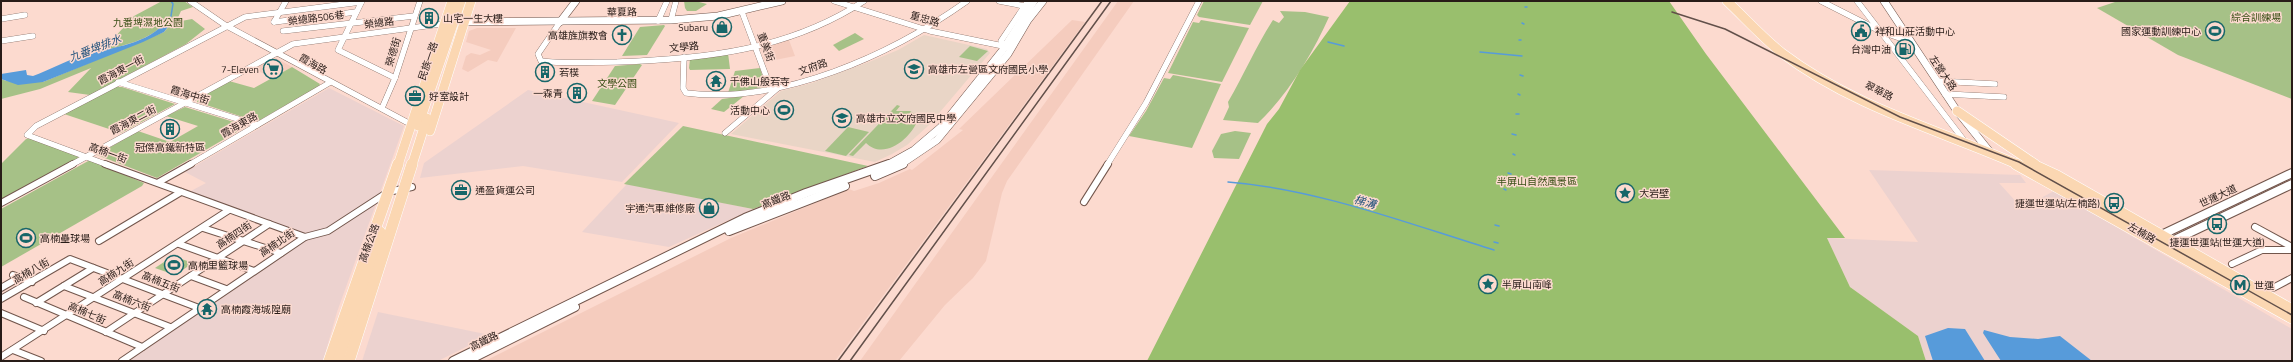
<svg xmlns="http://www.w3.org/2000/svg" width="2293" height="362" viewBox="0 0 2293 362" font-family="'Titillium Web','Noto Sans TC',sans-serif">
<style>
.built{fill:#f5ccbe}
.industrial{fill:#ecd2cf}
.education{fill:#e9d5c6}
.green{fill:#a6c187}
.forest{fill:#99bf6d}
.water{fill:#579bda}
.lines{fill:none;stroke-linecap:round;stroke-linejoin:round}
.stream{stroke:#579bda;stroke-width:1.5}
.minor-far1-casing{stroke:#72564c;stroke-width:6}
.minor-casing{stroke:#72564c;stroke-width:8}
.tertiary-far1-casing{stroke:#72564c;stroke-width:8}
.tertiary-casing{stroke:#72564c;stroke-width:10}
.primary-far1-casing{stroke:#fff;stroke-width:10}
.primary-casing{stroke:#fff;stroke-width:12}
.minor-far1{stroke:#fff;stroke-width:5.5}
.minor{stroke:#fff;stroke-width:6}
.tertiary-far1{stroke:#fff;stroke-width:7}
.tertiary{stroke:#fff;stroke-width:8}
.primary-far1{stroke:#fbd7b2;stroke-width:9}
.primary{stroke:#fbd7b2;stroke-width:11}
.rail{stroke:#62504a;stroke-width:1.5}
.labels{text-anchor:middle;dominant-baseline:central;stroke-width:3;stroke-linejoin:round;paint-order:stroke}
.street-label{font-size:10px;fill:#281c18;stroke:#fcdacf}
.park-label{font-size:10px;fill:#364d13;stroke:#fcdacf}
.poi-label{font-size:10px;fill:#281c18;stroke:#fcdacf;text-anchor:start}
.water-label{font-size:11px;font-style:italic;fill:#22527c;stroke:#fcdacf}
</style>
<rect width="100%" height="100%" fill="#fcdacf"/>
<g class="built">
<path d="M1118,1h16l-127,180 -5,12 -16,68 -13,17 -28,27 -46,56h-39z"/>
<path d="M1072,20l13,2 -250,339h-350l246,-123 118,-49 5,2 25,-8 31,-14 2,1 51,-40 -4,-1z"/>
<path d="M477,28h39l-19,34 -9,-2 -20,12 -6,-3 4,-13 5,-3 9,2 11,-5 -25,-8 3,-11z"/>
<path d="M789,40l6,16 -30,6 -4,-13z"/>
<path d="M276,58l16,9 -18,10 -23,-8 18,-10z"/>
</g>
<g class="industrial">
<path d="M329,88l75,38 -67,186 -14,49h-194l179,-122 -119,-47 17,-9 -21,-11z"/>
<path d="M528,90l151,33 -57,59 -99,-16 -103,12 4,-15z"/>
<path d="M1869,170l151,5 6,8h-27l21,23h25l-6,-7 15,-8 238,138v32h-366l-8,-25 -68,-49 -23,-49 91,4z"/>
<path d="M627,184l126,25 -84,38 -87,-15z"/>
<path d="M378,312l112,23 -52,26h-76z"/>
</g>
<path class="education" d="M924,35l63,14 3,4 -61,72 -22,20 -15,9 -17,8 -144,-28 50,-43 31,-8 57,-21 29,-12z"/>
<g class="green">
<path d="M162,1h22l9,6 -12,4 -5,11 16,-3 13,10 -19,15 -96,51 -22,-3 23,-24 -51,21 -39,10v-20l5,2 37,1 121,-50 7,-8h-7c-16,17 -40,21 -62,27l32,-35z"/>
<path d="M684,1h11l12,3 -11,7h-9l-2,-3z"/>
<path d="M1204,1h59l-13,24 -51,-8 -2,-2z"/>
<path d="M2118,1h174v98l-114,-44 -81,-47z"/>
<path d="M1280,11l25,1 24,5c-16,36 -42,79 -71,106l-35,-3 6,-13 -1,-5c16,-27 28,-56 45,-82l6,3 5,-6z"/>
<path d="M1201,20l48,8 -27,54 -54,-9 25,-51 6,1z"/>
<path d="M664,25l1,1 -18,29 -25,1 18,-29z"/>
<path d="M855,33l9,6 -25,12 -6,-6z"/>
<path d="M970,46l18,5 -11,10 -18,-4z"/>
<path d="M728,53l2,16 -40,1 -1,-2 1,-9z"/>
<path d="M640,64l2,1 -27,40 -23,-4 23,-35z"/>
<path d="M292,67l28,17 -1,2 -59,34 -5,1 -58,-19 1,-4 31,-17 25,7z"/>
<path d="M760,68l6,19 -38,6 7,-22z"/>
<path d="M1173,75l48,9 -29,64 -63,-12 17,-25 18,-33 6,1z"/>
<path d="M115,87h7l53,17 -54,29 -57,-19z"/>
<path d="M744,96l-20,16 -13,-3 11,-10z"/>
<path d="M897,105l3,1 -4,5h14l8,5v3c-6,19 -34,42 -52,24l-13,13 -4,-1z"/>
<path d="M185,107l62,19 -90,52 -60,-23 41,-24 32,11 28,-16 -32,-10z"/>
<path d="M683,126l185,40 -115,43 -129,-25z"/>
<path d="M848,127l21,5 -23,24 -21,-5z"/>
<path d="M1235,131l16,2 -12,26 -25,-1 -2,-7 9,-17z"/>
<path d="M30,138l50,17 -3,4 -76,41v-36l25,-25z"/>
<path d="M90,160l54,23 -2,3 -141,81v-58z"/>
<path d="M173,256l20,7 -18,12 -20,-7z"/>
</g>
<path class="forest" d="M1350,1h319l37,53 139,184h-18l23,49 68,49 8,25h-779l120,-237 12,-15 21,-39z"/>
<g class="water">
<path d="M171,23l-7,9 -21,10 -100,40 -25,3 -17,-6v-5l25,-4 1,5 6,1c16,-6 30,-14 46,-19 28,-10 63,-10 85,-33z"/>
<path d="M1948,328l17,1 20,32h-52l-8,-25z"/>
<path d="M1984,330l26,7 28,2 22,-3 32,25h-91l-18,-28z"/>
</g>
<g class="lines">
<g class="stream">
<path d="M1525,7h2"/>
<path d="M1522,23l2,1"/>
<path d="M166,25l5,-9 2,-12 -2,-3"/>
<path d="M1519,40h2"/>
<path d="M1328,42l16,4"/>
<path d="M1480,52l42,4"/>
<path d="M1520,75l3,1"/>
<path d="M1518,94l2,1"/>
<path d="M1516,114h3"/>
<path d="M1512,134l4,1"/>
<path d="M1513,154l2,1"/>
<path d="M1508,173l3,1"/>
<path d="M1228,182c90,7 181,42 266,68"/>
<path d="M1504,189l2,1"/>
<path d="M1495,225l4,1"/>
<path d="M1494,242l4,1"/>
</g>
<defs>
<g id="minor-far1">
<path d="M190,1l35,24 189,101"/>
<path d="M362,1l-24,49 57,28"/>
<path d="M834,1l96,30 78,16"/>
<path d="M999,1l25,5"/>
<path d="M1821,1l61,31 29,10"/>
<path d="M1857,1l109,142"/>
<path d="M742,12l29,77"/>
<path d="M1,19l24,-4"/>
<path d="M671,20l5,-19"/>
<path d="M658,21l9,-20"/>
<path d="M274,22l82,-10"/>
<path d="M274,22l12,-21"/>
<path d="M560,22l-22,32 3,7c25,3 51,1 76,1 88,-3 172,-12 247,-61"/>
<path d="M283,31l131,-15"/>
<path d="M1,41l32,-5"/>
<path d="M1005,47l-4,-6 27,-40"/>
<path d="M684,57l-1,31 3,5c95,12 205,-38 281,-92"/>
<path d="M1937,81l58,3"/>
<path d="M118,82l139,43"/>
<path d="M1945,94l59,3"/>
<path d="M382,108l13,-30 25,-77"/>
<path d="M725,133l53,-45"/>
<path d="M71,165l222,-121 155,-21"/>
<path d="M108,165l-81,-30 9,-9 209,-109 116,-15"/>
<path d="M189,165l140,-82"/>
<path d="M1107,165l39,-62 53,-102"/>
</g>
<g id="minor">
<path d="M105,164l200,73"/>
<path d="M159,182l32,-18"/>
<path d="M1084,202l24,-38"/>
<path d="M1,203l72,-39"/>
<path d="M2255,227l37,20"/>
<path d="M203,228l78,25"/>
<path d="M99,241l82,-49"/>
<path d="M179,244l75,27"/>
<path d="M2232,264l30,-14h30"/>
<path d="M13,275l19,7"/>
<path d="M191,276l35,13"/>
<path d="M64,286l106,41"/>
<path d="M1,288l19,-11"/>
<path d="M2273,288l19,-10"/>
<path d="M24,297l118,50"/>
<path d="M1,299l69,-40 129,49"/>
<path d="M36,303l57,-35"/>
<path d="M1,313l43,18"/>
<path d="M106,332l163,-108"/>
<path d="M13,350l28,11"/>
<path d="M1,357l228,-147"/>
<path d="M122,361l183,-124 23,-6 60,-39 24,-5"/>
</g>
<g id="tertiary-far1">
<path d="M1884,1l73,110 33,41"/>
<path d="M453,22l218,-2 47,-4 64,-15"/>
<path d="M560,22l16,-21"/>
<path d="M887,165l27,-15 27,-23 61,-76 32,-50"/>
<path d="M900,165l37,-25 71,-86 20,-34 15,-19"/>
</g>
<g id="tertiary">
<path d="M875,176l28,-12"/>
<path d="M729,231l116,-45"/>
<path d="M2157,237l135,-64"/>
<path d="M2168,243l124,-59"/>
<path d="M453,361l292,-143 61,-25 83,-29"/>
<path d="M467,361l108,-54"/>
</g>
<g id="primary-far1">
<path d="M1727,1c18,17 36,37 55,52 71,54 157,77 237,112"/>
<path d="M1957,111l78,53"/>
<path d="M418,126l43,-125"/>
<path d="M430,131l41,-130"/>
<path d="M2028,162l5,3"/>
<path d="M398,165l54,-164"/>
<path d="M412,165l15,-47"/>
</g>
<g id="primary">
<path d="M2016,164l276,154"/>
<path d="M2031,164l26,12 235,134"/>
<path d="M329,361l69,-197"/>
<path d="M338,361l42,-129"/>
<path d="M349,361l63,-197"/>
</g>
</defs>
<use href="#minor-far1" class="minor-far1-casing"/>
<use href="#minor" class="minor-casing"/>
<use href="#tertiary-far1" class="tertiary-far1-casing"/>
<use href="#tertiary" class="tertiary-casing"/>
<use href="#primary-far1" class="primary-far1-casing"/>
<use href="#primary" class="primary-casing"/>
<use href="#minor-far1" class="minor-far1"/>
<use href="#minor" class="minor"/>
<use href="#tertiary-far1" class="tertiary-far1"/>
<use href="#tertiary" class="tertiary"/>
<use href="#primary-far1" class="primary-far1"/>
<use href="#primary" class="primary"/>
<g class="rail">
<path d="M1672,12l53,17 175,88 119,45 273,153"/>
<path d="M838,361l264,-360"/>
<path d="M850,361l261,-360"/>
</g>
</g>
<defs>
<symbol id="building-ring" viewBox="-11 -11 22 22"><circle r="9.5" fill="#fcdacf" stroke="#176669" stroke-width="1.5"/><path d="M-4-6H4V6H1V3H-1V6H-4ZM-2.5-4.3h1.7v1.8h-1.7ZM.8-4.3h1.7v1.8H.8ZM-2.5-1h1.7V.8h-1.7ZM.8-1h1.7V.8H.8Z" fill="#176669"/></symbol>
<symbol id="shop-ring" viewBox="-11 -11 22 22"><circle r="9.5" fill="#fcdacf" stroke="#176669" stroke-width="1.5"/><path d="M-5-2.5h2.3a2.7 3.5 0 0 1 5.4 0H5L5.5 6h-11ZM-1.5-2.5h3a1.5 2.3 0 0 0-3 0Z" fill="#176669"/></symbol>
<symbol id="civic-ring" viewBox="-11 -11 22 22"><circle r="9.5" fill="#fcdacf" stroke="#176669" stroke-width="1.5"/><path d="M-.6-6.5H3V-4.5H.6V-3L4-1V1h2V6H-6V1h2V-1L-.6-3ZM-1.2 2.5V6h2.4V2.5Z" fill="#176669"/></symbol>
<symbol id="stadium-ring" viewBox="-11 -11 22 22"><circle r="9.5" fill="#fcdacf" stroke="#176669" stroke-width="1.5"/><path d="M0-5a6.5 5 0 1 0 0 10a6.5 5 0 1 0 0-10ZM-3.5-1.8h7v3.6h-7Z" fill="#176669"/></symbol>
<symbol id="church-ring" viewBox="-11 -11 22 22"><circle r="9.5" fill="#fcdacf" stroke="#176669" stroke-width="1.5"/><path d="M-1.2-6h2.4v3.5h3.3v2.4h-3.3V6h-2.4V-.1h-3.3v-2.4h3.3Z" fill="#176669"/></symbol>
<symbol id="fuel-ring" viewBox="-11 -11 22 22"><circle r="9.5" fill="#fcdacf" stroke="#176669" stroke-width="1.5"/><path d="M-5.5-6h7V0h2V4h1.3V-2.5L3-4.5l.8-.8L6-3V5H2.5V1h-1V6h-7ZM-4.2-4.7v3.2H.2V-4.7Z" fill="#176669"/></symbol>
<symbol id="supermarket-ring" viewBox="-11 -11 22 22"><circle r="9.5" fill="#fcdacf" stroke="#176669" stroke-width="1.5"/><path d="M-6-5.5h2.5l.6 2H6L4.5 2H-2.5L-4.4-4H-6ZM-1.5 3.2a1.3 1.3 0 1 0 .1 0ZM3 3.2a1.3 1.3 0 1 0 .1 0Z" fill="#176669"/></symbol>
<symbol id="school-ring" viewBox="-11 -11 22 22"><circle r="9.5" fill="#fcdacf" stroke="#176669" stroke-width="1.5"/><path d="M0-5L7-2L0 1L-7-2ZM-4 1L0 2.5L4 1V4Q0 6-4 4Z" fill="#176669"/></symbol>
<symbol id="temple-ring" viewBox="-11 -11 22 22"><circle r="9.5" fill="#fcdacf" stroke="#176669" stroke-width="1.5"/><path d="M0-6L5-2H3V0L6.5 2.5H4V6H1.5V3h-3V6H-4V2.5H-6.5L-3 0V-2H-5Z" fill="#176669"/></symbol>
<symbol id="office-ring" viewBox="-11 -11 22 22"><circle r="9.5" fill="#fcdacf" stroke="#176669" stroke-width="1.5"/><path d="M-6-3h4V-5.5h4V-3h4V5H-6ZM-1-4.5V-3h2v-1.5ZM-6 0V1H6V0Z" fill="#176669"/></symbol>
<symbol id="sight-ring" viewBox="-11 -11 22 22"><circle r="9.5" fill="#fcdacf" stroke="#176669" stroke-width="1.5"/><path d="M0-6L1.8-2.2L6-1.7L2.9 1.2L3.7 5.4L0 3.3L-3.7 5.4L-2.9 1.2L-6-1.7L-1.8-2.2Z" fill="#176669"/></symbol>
<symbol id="bus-ring" viewBox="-11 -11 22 22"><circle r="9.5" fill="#fcdacf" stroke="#176669" stroke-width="1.5"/><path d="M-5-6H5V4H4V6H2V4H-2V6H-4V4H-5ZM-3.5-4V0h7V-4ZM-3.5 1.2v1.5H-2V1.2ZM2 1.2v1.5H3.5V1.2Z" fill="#176669"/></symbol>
<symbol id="metro-ring" viewBox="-11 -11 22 22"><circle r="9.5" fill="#fcdacf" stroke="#176669" stroke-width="1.5"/><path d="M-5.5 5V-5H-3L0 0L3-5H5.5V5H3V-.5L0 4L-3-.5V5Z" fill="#176669"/></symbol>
</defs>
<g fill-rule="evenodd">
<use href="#building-ring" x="418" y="7" width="22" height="22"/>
<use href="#shop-ring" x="711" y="16" width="22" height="22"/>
<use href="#civic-ring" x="1850" y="20" width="22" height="22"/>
<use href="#stadium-ring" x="2204" y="20" width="22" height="22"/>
<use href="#church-ring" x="611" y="24" width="22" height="22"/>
<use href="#fuel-ring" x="1894" y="38" width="22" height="22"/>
<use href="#supermarket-ring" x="262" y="58" width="22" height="22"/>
<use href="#school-ring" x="903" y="58" width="22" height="22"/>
<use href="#building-ring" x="534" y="61" width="22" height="22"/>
<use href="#temple-ring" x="705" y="70" width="22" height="22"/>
<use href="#building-ring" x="566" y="82" width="22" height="22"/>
<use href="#office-ring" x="404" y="85" width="22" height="22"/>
<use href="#stadium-ring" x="773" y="99" width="22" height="22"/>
<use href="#school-ring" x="831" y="107" width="22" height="22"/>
<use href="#building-ring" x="159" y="118" width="22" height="22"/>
<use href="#office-ring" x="450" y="179" width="22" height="22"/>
<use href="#sight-ring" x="1614" y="182" width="22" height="22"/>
<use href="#bus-ring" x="2103" y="192" width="22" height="22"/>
<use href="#shop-ring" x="698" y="197" width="22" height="22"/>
<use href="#bus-ring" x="2206" y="213" width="22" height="22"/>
<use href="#stadium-ring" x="15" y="227" width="22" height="22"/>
<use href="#stadium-ring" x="163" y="254" width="22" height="22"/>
<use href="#sight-ring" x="1477" y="273" width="22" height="22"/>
<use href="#metro-ring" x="2229" y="274" width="22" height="22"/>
<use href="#temple-ring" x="196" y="298" width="22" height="22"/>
</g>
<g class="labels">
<g class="street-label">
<text transform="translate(622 12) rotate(-1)">華夏路</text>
<text transform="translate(316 18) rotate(-7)">榮總路506巷</text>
<text transform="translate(925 19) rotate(16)">重忠路</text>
<text transform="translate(379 23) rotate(-7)">榮總路</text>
<text transform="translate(684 47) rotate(-6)">文學路</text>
<text transform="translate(766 47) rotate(70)">重美街</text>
<text transform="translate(393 52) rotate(-73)">榮德街</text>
<text transform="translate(428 61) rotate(-71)">民族一路</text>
<text transform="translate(313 64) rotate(29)">霞海路</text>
<text transform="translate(813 67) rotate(-19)">文府路</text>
<text transform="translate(121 70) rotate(-28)">霞海東一街</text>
<text transform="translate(1943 73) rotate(56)">左營大路</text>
<text transform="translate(1879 91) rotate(26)">翠華路</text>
<text transform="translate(190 95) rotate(17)">霞海中街</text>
<text transform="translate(133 120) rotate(-28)">霞海東二街</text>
<text transform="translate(239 125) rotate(-30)">霞海東路</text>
<text transform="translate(108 153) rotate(20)">高楠一街</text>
<text transform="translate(2218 196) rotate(-25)">世運大道</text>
<text transform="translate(776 200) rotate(-21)">高鐵路</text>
<text transform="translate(2142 233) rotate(30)">左楠路</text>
<text transform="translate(234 235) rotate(-34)">高楠四街</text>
<text transform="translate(277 243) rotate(-34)">高楠北街</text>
<text transform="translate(369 243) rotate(-70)">高楠公路</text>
<text transform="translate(31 271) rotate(-30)">高楠八街</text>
<text transform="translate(116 272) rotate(-33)">高楠九街</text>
<text transform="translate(161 282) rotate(21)">高楠五街</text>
<text transform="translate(132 301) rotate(21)">高楠六街</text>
<text transform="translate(87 313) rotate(23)">高楠七街</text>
<text transform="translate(484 341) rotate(-26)">高鐵路</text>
</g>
<g class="park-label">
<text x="2256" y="17">綜合訓練場</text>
<text x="148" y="22">九番埤濕地公園</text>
<text x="617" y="83">文學公園</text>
<text x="1537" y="181">半屏山自然風景區</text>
</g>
<g class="poi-label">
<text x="443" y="18">山宅一生大樓</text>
<text x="708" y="27" text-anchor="end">Subaru</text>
<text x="1875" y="31">祥和山莊活動中心</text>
<text x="2201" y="31" text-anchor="end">國家運動訓練中心</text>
<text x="608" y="35" text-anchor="end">高雄旌旗教會</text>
<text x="1891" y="49" text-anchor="end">台灣中油</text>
<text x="259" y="69" text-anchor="end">7-Eleven</text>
<text x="928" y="69">高雄市左營區文府國民小學</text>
<text x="559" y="72">若樸</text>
<text x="730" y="81">千佛山般若寺</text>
<text x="563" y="93" text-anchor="end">一森青</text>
<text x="429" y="96">好室設計</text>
<text x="770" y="110" text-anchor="end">活動中心</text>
<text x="856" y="118">高雄市立文府國民中學</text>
<text x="170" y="147" text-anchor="middle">冠傑高鐵新特區</text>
<text x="475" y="190">通盈貨運公司</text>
<text x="1639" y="193">大岩壁</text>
<text x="2100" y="203" text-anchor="end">捷運世運站(左楠路)</text>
<text x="695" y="208" text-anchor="end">宇通汽車維修廠</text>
<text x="40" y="238">高楠壘球場</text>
<text x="2217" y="242" text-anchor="middle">捷運世運站(世運大道)</text>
<text x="188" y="265">高楠里籃球場</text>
<text x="1502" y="284">半屏山南峰</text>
<text x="2254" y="285">世運</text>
<text x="221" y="309">高楠霞海城隍廟</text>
</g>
<g class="water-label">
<text transform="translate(95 48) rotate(-21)">九番埤排水</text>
<text transform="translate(1365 202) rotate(16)">梯溝</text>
</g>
</g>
<rect width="2293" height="362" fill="none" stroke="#281c18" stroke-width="4"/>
</svg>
